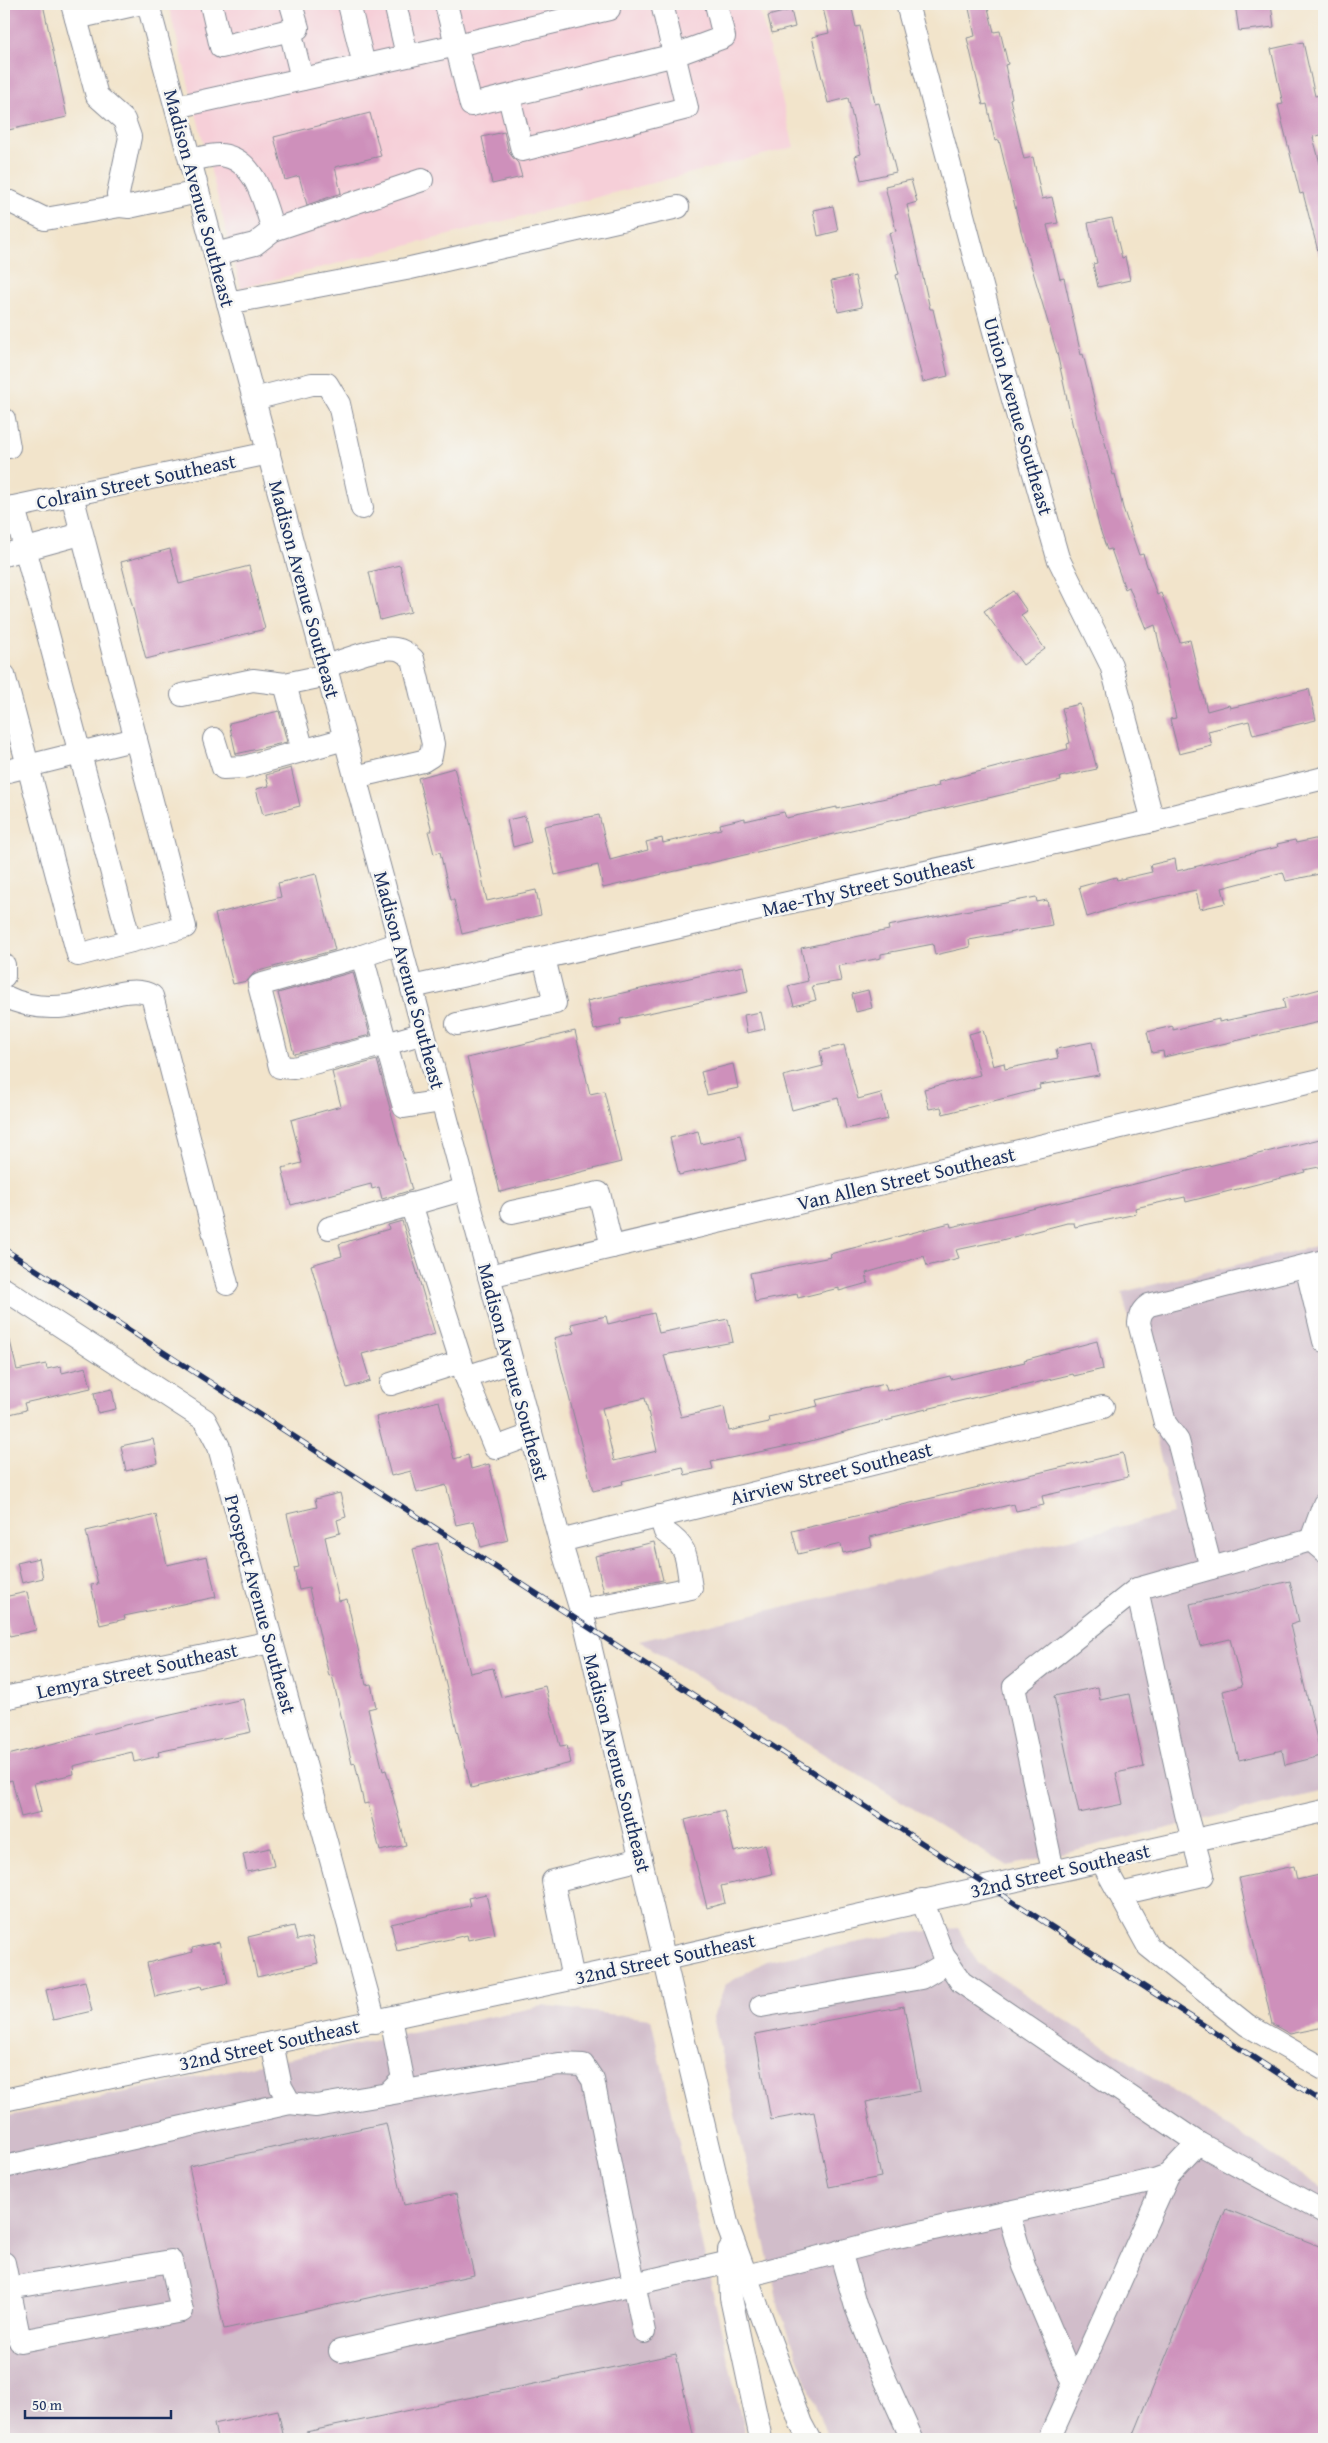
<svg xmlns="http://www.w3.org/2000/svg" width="1328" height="2443" viewBox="0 0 1328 2443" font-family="'Gentium Book Plus',serif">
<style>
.built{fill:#f6cfd8}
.industrial{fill:#d1bdca}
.building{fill:#ce90bb;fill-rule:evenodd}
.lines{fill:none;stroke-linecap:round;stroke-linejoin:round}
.minor-casing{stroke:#868a94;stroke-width:24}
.minor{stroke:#fff;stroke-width:22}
.rail-casing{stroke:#1b2f5e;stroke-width:5.5}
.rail{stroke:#f6f6f2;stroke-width:4;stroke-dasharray:11;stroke-linecap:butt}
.labels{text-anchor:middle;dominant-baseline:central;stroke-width:5;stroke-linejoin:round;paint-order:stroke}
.street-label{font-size:20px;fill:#1b2f5e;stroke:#f6f6f2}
</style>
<rect width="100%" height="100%" fill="#f6f6f2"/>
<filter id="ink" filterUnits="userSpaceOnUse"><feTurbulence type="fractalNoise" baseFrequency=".02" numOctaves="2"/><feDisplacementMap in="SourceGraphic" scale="10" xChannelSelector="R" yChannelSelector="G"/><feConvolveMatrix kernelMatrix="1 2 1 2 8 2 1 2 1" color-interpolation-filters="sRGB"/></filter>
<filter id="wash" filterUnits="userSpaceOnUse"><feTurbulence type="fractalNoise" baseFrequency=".0096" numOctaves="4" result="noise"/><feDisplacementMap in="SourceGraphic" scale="20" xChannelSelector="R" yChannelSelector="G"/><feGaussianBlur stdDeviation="1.12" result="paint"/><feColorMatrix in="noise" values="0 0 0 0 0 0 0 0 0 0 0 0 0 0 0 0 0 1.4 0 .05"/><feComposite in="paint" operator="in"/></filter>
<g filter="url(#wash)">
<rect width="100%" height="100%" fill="#f2e4cb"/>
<path class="built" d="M168,4h590l36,143 -553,141z"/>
<g class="industrial">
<path d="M1324,1244v547l-317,75 -368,-225 535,-127 -52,-222z"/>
<path d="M958,1928l20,35 346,226v250h-496l-49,-132 -66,-290 12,-32 41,-24 134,-27z"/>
<path d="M542,2006l109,13 95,420h-742v-322z"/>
</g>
<g id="blocks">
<g class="building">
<path d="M4,4h39l24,113 -63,14z"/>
<path d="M822,4h29l5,23 4,-1 15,78 4,-1 17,69 -35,8 -6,-24 6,-2 -13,-56 -20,5 -16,-66 17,-4z"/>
<path d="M968,4h19l7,28 6,-1 8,33 -3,1 7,33 -2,1 14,60 9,-2 9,42 10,-2 6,26 -11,2 13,54 4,-1 17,77 2,-1 30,121 2,-1 8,34 16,47 4,-1 14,41 4,-2 19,49 10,-2 17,71 22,-6 1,3 79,-19 7,31 -63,15 -4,-14 -41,10 4,15 -33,8 -9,-35 6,-1 -21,-93 -9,4 -17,-42 -4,2 -14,-40 -4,1 -8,-24 -14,-59 -11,-40h-1l-16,-74 -36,-122 -22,-91 -4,1 -8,-37 -4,1 -16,-67 8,-2z"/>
<path d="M1235,4h36l3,23 -35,4z"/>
<path d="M791,10l4,17 -23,6 -4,-17z"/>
<path d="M1303,42l12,54 5,-1 4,19v20l-11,3 8,30 3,-1v88l-5,1 -16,-62 -3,1 -22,-89 5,-1 -12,-55z"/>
<path d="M370,113l11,43 -46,11 6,26 -34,12 -8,-29 -14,4 -11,-43z"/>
<path d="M504,132l5,21 9,10 4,14 -30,7 -10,-47z"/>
<path d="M911,180l6,22 -10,3 23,104h3l15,67 -25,6 -27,-107 3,-1 -10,-41 7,-2 -11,-45z"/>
<path d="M833,206l5,25 -20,5 -5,-26z"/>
<path d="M1112,218l10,40 3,-1 5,23 -32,7 -5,-23 4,-1 -9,-40z"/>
<path d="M855,276l7,31 -24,5 -7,-31z"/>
<path d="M170,549l9,35 70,-18 16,63 -119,30 -25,-97z"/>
<path d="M400,565l11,47 -31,8 -11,-48z"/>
<path d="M1013,591l14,20 -6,4 24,34 -22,16 -39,-54z"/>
<path d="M1080,704l17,65 -37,8 1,4 -458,107 -5,-23 -43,10 -11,-49 55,-11 11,45 38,-10 -2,-8 16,-4 1,5 58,-14 -1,-5 25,-6v3l39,-9 2,6 51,-11v2l102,-23 -1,-4 130,-33 -1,-5 3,-1 -8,-35z"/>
<path d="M279,711l8,31 -51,12 -7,-31z"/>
<path d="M291,768l9,38 -37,9 -7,-26 13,-3 -3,-11z"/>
<path d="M454,768l16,54 17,79 49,-11 5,25 -79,19 -8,-34h-3l-11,-48 -6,2 -6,-23h4l-14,-53z"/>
<path d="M525,816l6,26 -18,5 -6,-27z"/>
<path d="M1324,837v36l-38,8 -3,-9 -61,16 4,15 -26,6 -4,-19 -72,15 -37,12 -8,-30 37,-10 1,3 35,-8 -2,-7 25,-6 2,12 101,-24 -1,-3 18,-4 1,3z"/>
<path d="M316,874l19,76 -80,22 -8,9 -14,3 -18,-70 66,-17 -3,-14z"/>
<path d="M1036,897l1,5 10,-2 5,25 -83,15 1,7 -35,8 -2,-11 -52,10v4l-43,8 3,15 -29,5 4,14 -22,6 -6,-20 20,-5 -7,-33 88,-18 -1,-4z"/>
<path d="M743,966l5,26 -128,27 1,5 -27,6 -7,-29z"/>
<path d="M353,972l17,63 -76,19 -16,-61z"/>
<path d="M1324,988v33l-160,36 -1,-6 -11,2 -5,-21 26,-6v4l46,-11v3l66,-14 -2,-9z"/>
<path d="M868,990l4,18 -16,4 -4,-18z"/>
<path d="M761,1012l4,17 -18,4 -3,-18z"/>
<path d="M983,1030l10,36 11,-3 1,6 53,-11 -2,-9 36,-7 7,33 -60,10 1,4 -97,25 -2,-7 -12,2 -5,-20 56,-14 -11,-41z"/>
<path d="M575,1031l15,63 14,-3 17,71 -121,30 -33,-134z"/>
<path d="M844,1045l14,54 23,-6 7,26 -42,10 -8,-31 -46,12 -9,-34 40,-10 -3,-15z"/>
<path d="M377,1060l35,130 -30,9 -3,-12 -7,2 -1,-5 -80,21 -9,-37 20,-5 -11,-43 50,-14 -9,-34z"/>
<path d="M733,1064l5,24 -31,7 -6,-23z"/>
<path d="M698,1131l3,13 39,-9 6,25 -67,15 -9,-37z"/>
<path d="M1324,1138v28l-20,4 1,2 -119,30 -1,-5 -50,11 1,6 -61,13 -1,-4h-7l-69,18 -42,9 3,8 -32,8 -3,-10 -58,17 2,10 -29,8v-3l-41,10 -1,-4 -42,8 -5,-29 81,-16 -1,-3 120,-31 1,4 60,-13z"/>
<path d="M402,1221l33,113 -73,20 8,27 -23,7 -36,-123 31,-9 -3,-12 50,-15 -1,-4z"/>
<path d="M654,1313l5,20 69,-14 5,23 -69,13 17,62 43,-10 5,24 40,-9 -1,-5 50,-11 -2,-6 69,-16 2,7 63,-15 1,3 74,-17 -1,-2 73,-19 6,28 -29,7 -1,-2 -180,43v2l-86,23 -96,20 2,7 -28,6 -2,-8 -61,14 1,3 -30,7 -39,-153 20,-5 -3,-9 35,-8 2,8zM645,1398l12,53 -43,10 -12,-53z"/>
<path d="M10,1341l7,29 29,-6 1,5 14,-3 1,7 24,-6 5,21 -67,15 2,7 -16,4 -4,-17 -2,1v-56z"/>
<path d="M112,1389l4,20 -18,4 -4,-20z"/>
<path d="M439,1401l15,58 14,-4 3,14 18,-5 19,76 -27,7 -7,-26 -18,4 -10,-40 -29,8 -6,-22 -20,5 -15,-59z"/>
<path d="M153,1439l5,24 -32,8 -5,-25z"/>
<path d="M1123,1453l5,24 -86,19 2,9 -28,6 -2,-7 -102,23 -42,10 2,9 -29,7 -2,-9 -43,10 -6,-23z"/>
<path d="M340,1493l6,24 -9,3 3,13 -15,4 14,64 8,-2 19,86 5,-1 5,23 -8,2 15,62 3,-1 20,75 -26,6 -12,-48 -4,1 -9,-41 -3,1 -20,-89 -3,1 -20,-88 -10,2 -5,-22 5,-1 -12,-53 30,-7 -2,-8z"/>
<path d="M156,1515l11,50 40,-9 9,41 -92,19 1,3 -25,6 -9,-40 7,-1 -12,-53z"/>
<path d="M654,1542l9,38 -59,12 -9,-36z"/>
<path d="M438,1543l32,130 23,-5 8,29 44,-11 15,60 7,-1 4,18 -100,25 -58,-239z"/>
<path d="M39,1558l4,20 -21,5 -5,-20z"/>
<path d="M1290,1581l9,41 -9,3 31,131 -36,9 -3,-15 -43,10 -16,-69 19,-5 -12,-47 -30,7 -10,-42z"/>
<path d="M27,1592l9,38 -26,6 -6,-26v-13z"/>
<path d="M1098,1687l2,13 29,-6 15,73 -28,6 7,31 -44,9 -25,-117z"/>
<path d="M243,1699l8,33 -93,20 1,4 -25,6 -2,-10 -59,14 1,8 -40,9 7,29 -20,5 -9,-37 -8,2v-26l122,-31z"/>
<path d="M724,1810l10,42 31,-8 7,30 -51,12 4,17 -18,5 -22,-88z"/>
<path d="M270,1848l4,18 -27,6 -4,-18z"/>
<path d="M1294,1866l3,14 27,-6v153l-34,7 -18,-10 -33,-146z"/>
<path d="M486,1894l9,40 -27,6 -1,-5 -70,16 -6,-27 79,-18 -2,-8z"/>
<path d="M294,1926l3,14 15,-3 6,26 -61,14 -9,-40z"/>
<path d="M219,1942l9,41 -26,6 -1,-3 -46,11 -8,-34 46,-11 -1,-4z"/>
<path d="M85,1981l7,30 -39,9 -7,-30z"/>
<path d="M904,2006l16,85 -54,11 15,75 -52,10 -15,-75 -43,8 -16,-86z"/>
<path d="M386,2123l18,82 52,-11 18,81 -250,54 -35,-163z"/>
<path d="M1226,2209l98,39v191h-192z"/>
<path d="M676,2354l18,85h-388v-7z"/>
<path d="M278,2410l6,29h-67l-3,-15z"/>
</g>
</g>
</g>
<g filter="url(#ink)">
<use href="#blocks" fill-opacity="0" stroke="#868a94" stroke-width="1"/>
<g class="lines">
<defs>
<g id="minor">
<path d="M72,4l25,92 27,24 6,17 -12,57 2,12 9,1 69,-15"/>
<path d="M148,4l412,1537 25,83 143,603 73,197 8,15"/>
<path d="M211,4l10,43 69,-17 12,49"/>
<path d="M349,4l15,61"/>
<path d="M395,4l12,51"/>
<path d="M446,4l25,101 204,-50 49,-18 -8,-33"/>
<path d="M907,4l93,350 58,204 53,107 42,156"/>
<path d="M76,18l62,-14"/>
<path d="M290,30l8,-2 -7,-24"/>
<path d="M509,97l13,53 165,-42 -25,-104"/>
<path d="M176,107l281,-62 152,-36 -1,-5"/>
<path d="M190,160c9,-1 21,-6 31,-5 35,4 43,47 52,75"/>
<path d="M4,204l7,-2 34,17 75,-13"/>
<path d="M215,254l40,-10 18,-14 149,-50"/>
<path d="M228,303l178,-34 272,-62"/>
<path d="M254,399l58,-15h15l12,20 23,104"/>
<path d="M4,419l5,28"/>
<path d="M14,507l116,434"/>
<path d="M4,509l265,-56"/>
<path d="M4,555l77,-21"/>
<path d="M326,666c18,-5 51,-20 70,-17 7,1 11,5 17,10l20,85 -2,12 -8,5 -68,16"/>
<path d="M4,675l74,280 107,-28 -113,-432"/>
<path d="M285,684l18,67"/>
<path d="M182,695l71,-15 32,4 43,-9"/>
<path d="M214,739l9,29 21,-1 101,-28"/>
<path d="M4,772l132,-33"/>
<path d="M400,943l-38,13 24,88 38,-11"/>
<path d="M362,956l-103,29 21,82 14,1 92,-24 18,63 38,-6"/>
<path d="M4,965v11"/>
<path d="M412,987l741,-166 171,-43"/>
<path d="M4,996c20,10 41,13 63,10 24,-2 65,-24 85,-10l75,288"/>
<path d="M457,1024l98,-21 -11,-45"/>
<path d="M411,1204l55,173 46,-15"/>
<path d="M512,1212l87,-19 13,54"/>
<path d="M329,1228l136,-39"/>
<path d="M1306,1266l18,75"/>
<path d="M489,1276l835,-197"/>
<path d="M4,1289l201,131 14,27 156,575"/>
<path d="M466,1377l29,71 36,-13"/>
<path d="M391,1384l70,-22"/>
<path d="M1311,1540l13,-36"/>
<path d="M560,1541l543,-134"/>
<path d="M1211,1568l-33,-127 -13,-18 -26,-100c1,-9 3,-13 10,-18l175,-44"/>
<path d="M581,1610l110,-22c-5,-28 -1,-40 -26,-56l-5,-16"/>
<path d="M4,1698l267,-56"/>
<path d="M1101,1860l47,86 99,79 77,44"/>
<path d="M1053,1871l-39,-184 123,-98 174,-49 13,11"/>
<path d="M1120,1894l83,-19 -17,-61 -49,-225"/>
<path d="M922,1900l21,55 18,27 237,161 126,69"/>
<path d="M573,1979l-20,-98 88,-22"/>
<path d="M761,2006l160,-28 27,-16"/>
<path d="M272,2043l9,44 9,16 26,3 72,-12 15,-15 -12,-61"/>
<path d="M388,2094l171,-30 24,1 10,15 51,252"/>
<path d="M4,2100l661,-141 659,-148"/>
<path d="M4,2167l286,-64"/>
<path d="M1008,2212l16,54 50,118"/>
<path d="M729,2250l2,48 30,141"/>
<path d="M840,2251l16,56 25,63 31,69"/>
<path d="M4,2263l16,78 162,-30 -11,-50 -162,27"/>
<path d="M746,2276l147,-38 261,-58 14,-5 30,-32"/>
<path d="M340,2351l390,-89"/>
<path d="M1049,2439l119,-264"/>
</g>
</defs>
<use href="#minor" class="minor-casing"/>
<use href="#minor" class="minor"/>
<defs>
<path id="rail" d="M4,1249l1320,854"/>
</defs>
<use href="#rail" class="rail-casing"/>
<use href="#rail" class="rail"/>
</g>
</g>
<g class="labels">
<g class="street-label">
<text transform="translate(200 198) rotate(75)">Madison Avenue Southeast</text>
<text transform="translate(1019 416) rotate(74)">Union Avenue Southeast</text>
<text transform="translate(136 481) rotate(-12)">Colrain Street Southeast</text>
<text transform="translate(305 589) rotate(75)">Madison Avenue Southeast</text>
<text transform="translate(868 885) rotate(-13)">Mae-Thy Street Southeast</text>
<text transform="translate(410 980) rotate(75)">Madison Avenue Southeast</text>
<text transform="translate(906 1178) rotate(-13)">Van Allen Street Southeast</text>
<text transform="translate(514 1372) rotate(75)">Madison Avenue Southeast</text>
<text transform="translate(831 1473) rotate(-14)">Airview Street Southeast</text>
<text transform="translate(261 1604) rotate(75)">Prospect Avenue Southeast</text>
<text transform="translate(137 1670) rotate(-12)">Lemyra Street Southeast</text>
<text transform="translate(618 1763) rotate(76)">Madison Avenue Southeast</text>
<text transform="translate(1060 1870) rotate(-13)">32nd Street Southeast</text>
<text transform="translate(665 1958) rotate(-12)">32nd Street Southeast</text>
<text transform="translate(269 2044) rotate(-12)">32nd Street Southeast</text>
</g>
</g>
<rect width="1328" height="2443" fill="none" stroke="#f6f6f2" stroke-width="20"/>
<path d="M25 2410v8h146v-8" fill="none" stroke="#1b2f5e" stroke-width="2.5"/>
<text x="32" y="2410" font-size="15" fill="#1b2f5e" stroke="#f6f6f2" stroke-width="4" paint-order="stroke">50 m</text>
</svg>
